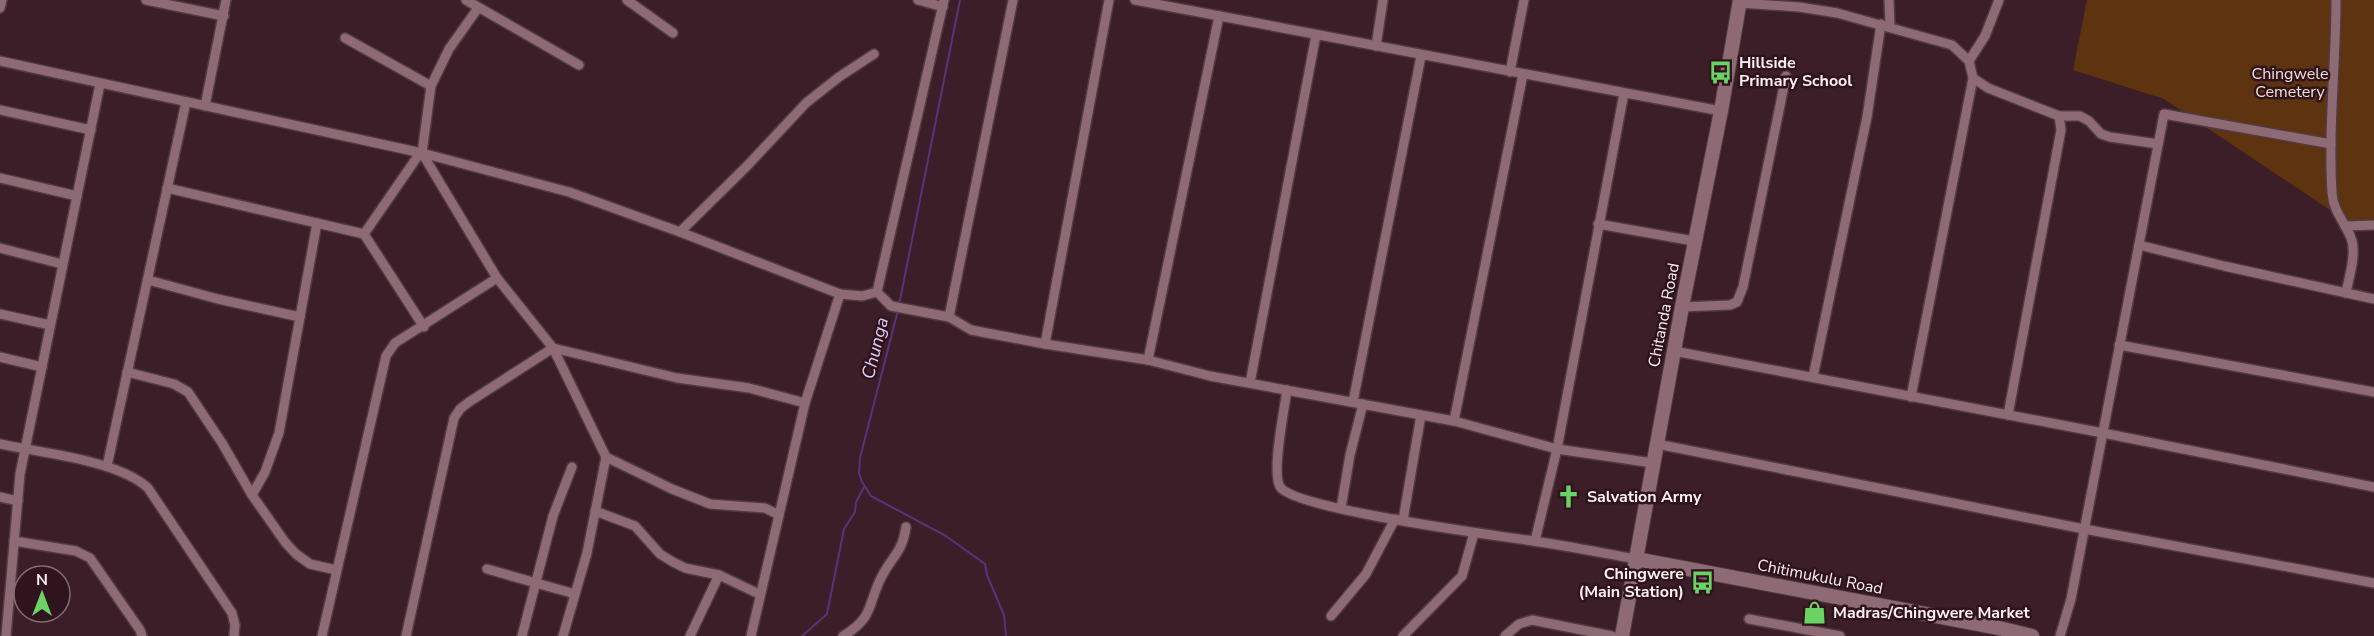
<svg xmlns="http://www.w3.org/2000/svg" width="2374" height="636" viewBox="0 0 2374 636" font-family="'Nunito Sans',sans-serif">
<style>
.green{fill:#5d340f}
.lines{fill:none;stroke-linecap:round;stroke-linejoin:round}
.stream{stroke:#57337a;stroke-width:2}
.street-casing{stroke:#513a42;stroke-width:12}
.secondary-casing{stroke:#513a42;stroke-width:16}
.street{stroke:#8d6a74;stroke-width:9}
.secondary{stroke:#8d6a74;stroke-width:14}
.labels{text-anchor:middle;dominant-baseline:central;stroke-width:5;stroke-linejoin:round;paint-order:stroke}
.poi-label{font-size:16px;font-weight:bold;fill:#fdf0f3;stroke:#30141d;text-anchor:start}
.park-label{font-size:16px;fill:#f4e0d1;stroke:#30141d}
.street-label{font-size:16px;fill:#fdf0f3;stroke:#30141d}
.water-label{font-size:18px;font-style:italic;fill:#e1cff9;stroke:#30141d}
</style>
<rect width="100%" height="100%" fill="#3b1e27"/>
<path class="green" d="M2087,0h287v221l-26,1 -184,-123 -91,-29z"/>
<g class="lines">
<g class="stream">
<path d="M899,305l61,-305"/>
<path d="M898,310l-38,148 -1,15 3,9 9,14 75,40 39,28 2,11 17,40 2,21"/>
<path d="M802,636l25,-22 17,-85 11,-17 1,-10 8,-15"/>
</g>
<defs>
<g id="street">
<path d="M146,0l78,16"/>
<path d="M466,0l113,65"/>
<path d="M627,0l46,33"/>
<path d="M918,0l25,7"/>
<path d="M1135,0l586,111"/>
<path d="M1889,0l1,27"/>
<path d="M2336,0c0,64 -8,129 -4,193 1,18 13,29 19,45 6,15 -2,39 -5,55"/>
<path d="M1739,3l60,4 38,6 115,32 17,16 4,17 15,10 71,28h21l9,5 12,13 9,3 48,7"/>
<path d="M0,8l2,-8"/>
<path d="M478,8l-29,41 -18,37 -9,67 75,125 56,70 53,109 66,32 38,15 55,4 14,7"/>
<path d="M345,38l86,48"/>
<path d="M1376,46l7,-46"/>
<path d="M0,61l422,92 147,39 111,40 160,62 22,2 15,-4"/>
<path d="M1969,61l16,-25 14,-36"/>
<path d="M1510,72l14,-72"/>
<path d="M205,106l21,-106"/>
<path d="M0,110l91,20"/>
<path d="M0,178l77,18"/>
<path d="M167,188l197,46 60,93"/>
<path d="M1598,224l96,17"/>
<path d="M2345,226l29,-1"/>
<path d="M680,232l67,-66 59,-63 33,-26 35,-23"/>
<path d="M364,234l56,-81"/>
<path d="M2139,245l85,21 150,33"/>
<path d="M0,248l62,16"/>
<path d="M148,280l70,19 82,18"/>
<path d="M877,292l14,14 58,11 22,13 74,14 103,16 62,16 244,45 103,28 96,14"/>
<path d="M877,292l67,-292"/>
<path d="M1682,307l48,-2 7,-3 6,-15 43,-211"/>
<path d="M0,314l50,11"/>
<path d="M949,317l64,-317"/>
<path d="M1045,344l64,-344"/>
<path d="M2119,345l255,47"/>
<path d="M1674,351l429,82 271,54"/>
<path d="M0,357l42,10"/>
<path d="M1148,360l71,-344"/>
<path d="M127,372l47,12 14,8 34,51 30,52 33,47 11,12 14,10 26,6"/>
<path d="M1813,377l54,-260 14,-93"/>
<path d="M1250,383l66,-348"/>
<path d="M1287,390c-2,17 -17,86 -6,98 20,22 213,47 252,53 35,5 69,12 103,18"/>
<path d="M1911,397l62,-319"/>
<path d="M1353,402l68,-346"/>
<path d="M2008,415l53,-285 -2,-14"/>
<path d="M1454,421l69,-347"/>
<path d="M0,444c41,9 118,16 148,44l84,125 3,12 -1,11"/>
<path d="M1657,444l427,85 290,54"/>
<path d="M107,466l79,-364"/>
<path d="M252,495l13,-23 14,-39 38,-210"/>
<path d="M0,497l18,4"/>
<path d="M1341,508l9,-53 13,-51"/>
<path d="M595,511l40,15 25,28 13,8 12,6 34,7 40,19"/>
<path d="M1403,520l18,-105"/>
<path d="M14,541l62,10 14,7 50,72 2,6"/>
<path d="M1535,541l22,-92 67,-356"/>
<path d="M487,569l88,25"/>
<path d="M1331,616l35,-42 29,-55"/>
<path d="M1749,619l91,17"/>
<path d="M6,636l14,-162 80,-390"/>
<path d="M322,636l64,-280 9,-13 102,-65"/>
<path d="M406,636l48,-218 6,-9 9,-7 84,-54 124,30 72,10 56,15"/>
<path d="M522,636l31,-120 19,-49"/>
<path d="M563,636l24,-83 19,-96"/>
<path d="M690,636l29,-61"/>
<path d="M751,636l54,-233 35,-109"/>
<path d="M843,636c32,-19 24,-32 39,-60 11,-21 20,-23 24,-49"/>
<path d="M1403,636l59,-60 12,-43"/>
<path d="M1505,636l14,-12 13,-4 80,16"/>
<path d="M2060,636l11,-37 93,-485 167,30"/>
</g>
<g id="secondary">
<path d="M1636,559l363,69 33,8"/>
<path d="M1622,636l60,-329 39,-196 19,-111"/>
</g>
</defs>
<use href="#street" class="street-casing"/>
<use href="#secondary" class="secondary-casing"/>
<use href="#street" class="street"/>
<use href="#secondary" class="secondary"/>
</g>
<defs>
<symbol id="bus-bare" viewBox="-9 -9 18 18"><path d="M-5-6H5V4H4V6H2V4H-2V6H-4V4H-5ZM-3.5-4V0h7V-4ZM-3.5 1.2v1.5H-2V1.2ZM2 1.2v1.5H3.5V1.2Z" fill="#6bd363" stroke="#30141d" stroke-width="2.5" paint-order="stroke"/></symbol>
<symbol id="church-bare" viewBox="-9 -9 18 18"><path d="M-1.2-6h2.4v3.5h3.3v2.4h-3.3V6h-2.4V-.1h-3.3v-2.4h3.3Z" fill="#6bd363" stroke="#30141d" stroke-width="2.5" paint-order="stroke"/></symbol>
<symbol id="shop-bare" viewBox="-9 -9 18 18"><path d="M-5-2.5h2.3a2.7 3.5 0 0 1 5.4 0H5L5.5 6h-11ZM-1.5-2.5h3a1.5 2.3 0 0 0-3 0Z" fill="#6bd363" stroke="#30141d" stroke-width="2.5" paint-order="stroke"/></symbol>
</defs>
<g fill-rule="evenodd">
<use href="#bus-bare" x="1704" y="56" width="33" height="33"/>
<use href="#church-bare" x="1552" y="480" width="33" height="33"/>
<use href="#bus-bare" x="1686" y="566" width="33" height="33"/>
<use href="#shop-bare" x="1798" y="596" width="33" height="33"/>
</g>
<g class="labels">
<g class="poi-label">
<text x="1739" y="63">Hillside<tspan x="1739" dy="18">Primary School</tspan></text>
<text x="1587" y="497">Salvation Army</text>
<text x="1684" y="574" text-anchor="end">Chingwere<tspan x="1684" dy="18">(Main Station)</tspan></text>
<text x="1833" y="613">Madras/Chingwere Market</text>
</g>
<g class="park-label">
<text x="2290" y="74">Chingwele<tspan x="2290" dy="18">Cemetery</tspan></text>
</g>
<g class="street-label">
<text transform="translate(1664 315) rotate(-79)">Chitanda Road</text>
<text transform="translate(1820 577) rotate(11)">Chitimukulu Road</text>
</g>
<g class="water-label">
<text transform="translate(875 348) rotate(-76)">Chunga</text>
</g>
</g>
<g transform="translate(42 594)"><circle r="28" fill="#30141d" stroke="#826c73" stroke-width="1.5"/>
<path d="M0-4.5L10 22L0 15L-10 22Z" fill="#6bd363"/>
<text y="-9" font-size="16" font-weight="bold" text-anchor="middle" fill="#fdf0f3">N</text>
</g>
</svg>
